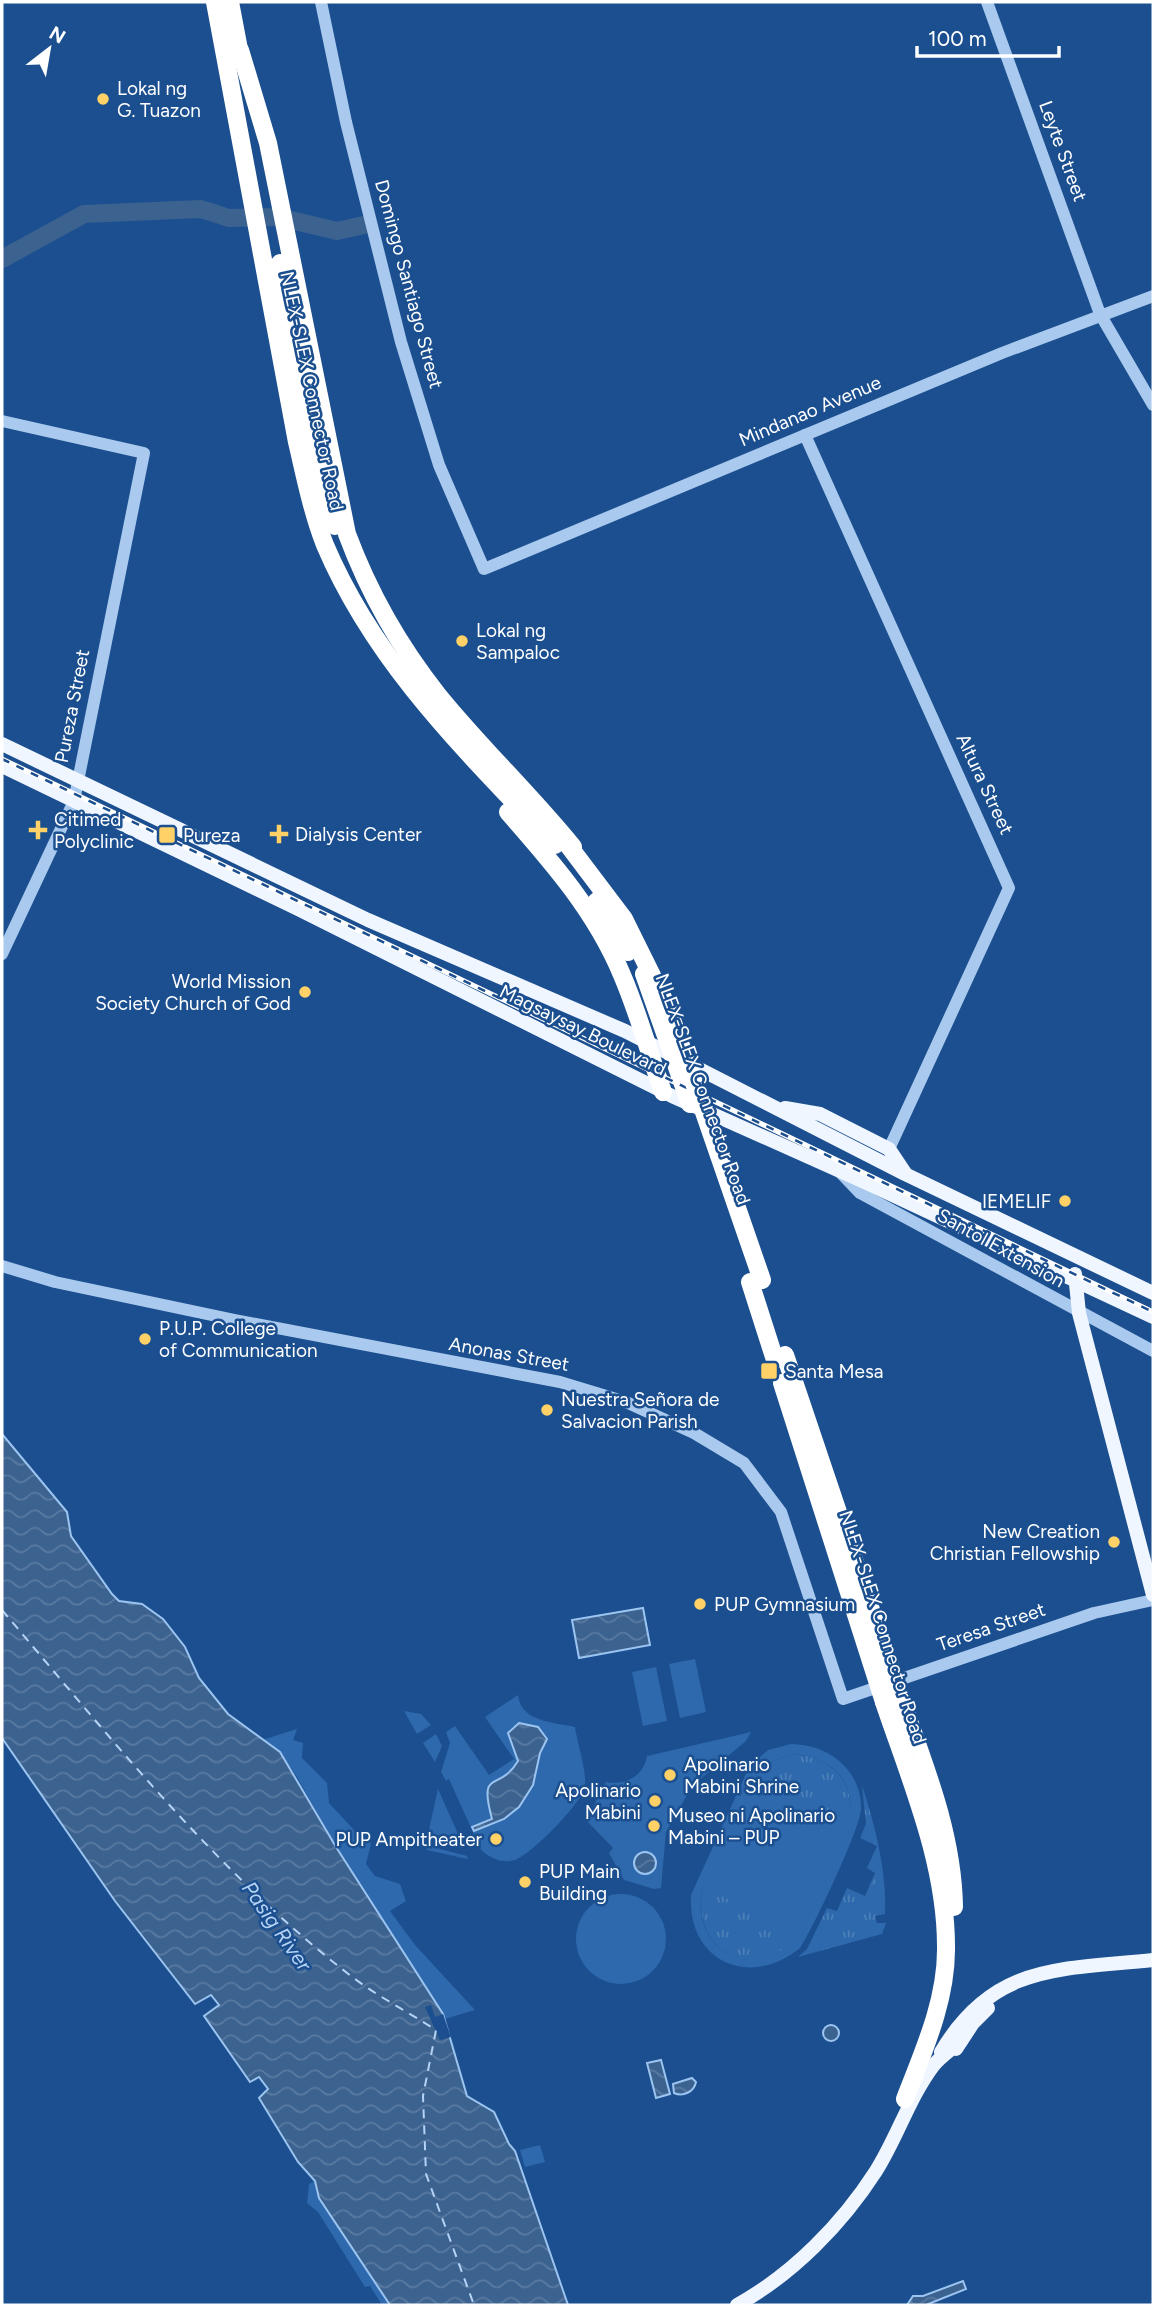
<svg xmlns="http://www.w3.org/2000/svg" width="1155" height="2307" viewBox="0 0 1155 2307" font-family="Figtree,sans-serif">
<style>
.grass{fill:url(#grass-tufts)}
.park{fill:#2e69ad;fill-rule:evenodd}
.water{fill:url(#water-waves);stroke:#9cc4f0;stroke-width:2}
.pier{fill:#1b4f8f}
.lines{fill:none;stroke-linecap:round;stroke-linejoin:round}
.river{stroke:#3c6290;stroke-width:18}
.ferry{stroke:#b5d3f5;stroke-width:2;stroke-dasharray:9 7;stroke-linecap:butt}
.tertiary{stroke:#a9c9ee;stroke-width:12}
.primary{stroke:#f0f6ff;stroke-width:14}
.motorway{stroke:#fff;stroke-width:18}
.rail-casing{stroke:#fff;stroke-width:5}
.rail{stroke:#1b4f8f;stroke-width:2.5;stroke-dasharray:8;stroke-linecap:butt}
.motorway-bridge{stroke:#fff;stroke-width:18}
.poi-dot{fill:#ffd166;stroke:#1b4f8f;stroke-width:2.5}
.labels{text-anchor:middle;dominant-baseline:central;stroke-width:5;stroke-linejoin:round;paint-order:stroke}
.poi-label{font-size:19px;fill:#fff;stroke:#1b4f8f;text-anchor:start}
.street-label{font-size:19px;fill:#fff;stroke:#1b4f8f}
.water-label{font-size:21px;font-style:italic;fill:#b5d3f5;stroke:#1b4f8f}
</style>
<defs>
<pattern id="grass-tufts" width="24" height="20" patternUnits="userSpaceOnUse" patternTransform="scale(1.75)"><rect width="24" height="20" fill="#2e69ad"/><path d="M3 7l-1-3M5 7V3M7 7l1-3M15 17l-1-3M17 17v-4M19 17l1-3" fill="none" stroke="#4d80b9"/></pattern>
<pattern id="water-waves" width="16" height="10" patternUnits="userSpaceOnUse" patternTransform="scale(1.75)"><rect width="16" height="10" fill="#3c6290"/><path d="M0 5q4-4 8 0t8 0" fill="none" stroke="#597aa1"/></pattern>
</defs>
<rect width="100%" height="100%" fill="#1b4f8f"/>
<g class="grass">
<path d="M791,1754c38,1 66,27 58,66l-96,-41 12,-14z"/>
<path d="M862,1785c13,41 25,86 23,129l-10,2 2,7h9l-4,11 -84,23 9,-8 20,-41 10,3 10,-23 18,8 10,-23 -8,-5 10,-22 -17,-8 6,-14z"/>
<path d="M425,1845l42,11 1,3 -41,-9z"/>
<path d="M703,1886l96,47c-40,56 -111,19 -96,-47z"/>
</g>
<g class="park">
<path d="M695,1659l11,53 -26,6 -11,-54z"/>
<path d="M656,1667l11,54 -24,5 -11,-54z"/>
<path d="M518,1695c3,27 35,27 57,32 2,14 12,46 10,59 -3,17 -53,68 -70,74 -13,4 -25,-2 -34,-10l-32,-71 -3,2 -5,-9 9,-29 -4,-11 9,-6 34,49 25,-16 -29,-42z"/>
<path d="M404,1711l17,3 10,11 -14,9z"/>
<path d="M297,1729l-4,11 10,3 -1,15 25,25 2,20 25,27 14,8 3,6 -5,20 9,12 25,8 6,17 -16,10 25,34 60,65 -30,9 -109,-172 -39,-70 -17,-25 -18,-12z"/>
<path d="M751,1732l-5,9 -54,45 -26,46 -5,56 -7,1 -30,-9 -15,-27 4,-5 -27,-28 20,-38c19,4 38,-6 41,-26z"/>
<path d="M436,1734l6,12 -7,16 -12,-19z"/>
<path d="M791,1744c37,0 71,26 70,65 0,18 -49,122 -61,139 -50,41 -113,14 -109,-53l58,-128 19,-17zM791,1754c38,1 66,26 58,65l-96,-40 12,-14zM703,1887l95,46v1c-39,54 -111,17 -95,-47z"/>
<path d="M438,1789l25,56 -1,3 -35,-10z"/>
<circle cx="621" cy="1939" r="45"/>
<path d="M540,2145l5,17 -20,5 -5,-17z"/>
<path d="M315,2181l4,17 71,107h-8l-12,-19 -5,1 -47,-75 -11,-9 2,-19z"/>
</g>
<g class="water">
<path d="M2,1434l65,78 4,24 41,58 7,7 23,3 21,15 22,28 14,31 29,36 52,38 56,95 107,167 24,82 27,16 15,32 6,7 53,154h-178l-71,-107 -4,-17 -17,-19 -39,-64 9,-9 -9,-12 -9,5 -46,-66 15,-11 -8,-10 -16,9 -80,-103 -113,-163z"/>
<path d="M643,1608l7,37 -71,13 -7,-38z"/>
<path d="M519,1723l19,4 9,12 -7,14 -7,32 -14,22 -15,12 -30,12 -2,-4 20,-8c-14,-52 7,-26 26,-58l-10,-28z"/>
<circle cx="645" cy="1863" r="11"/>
<circle cx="831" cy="2033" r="8"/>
<path d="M661,2060l9,34 -14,4 -9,-35z"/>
<path d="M692,2078l4,4c-2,10 -13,15 -22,11l-1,-9z"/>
<path d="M963,2281l3,8 -40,16h-19l6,-9h10z"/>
</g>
<path class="pier" d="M431,2005l4,12 8,-3 8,23 -11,3 -15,-33z"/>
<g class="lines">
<path class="river" d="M2,259l82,-45 117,-5 28,9 49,-1 59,14 27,-6"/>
<path class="ferry" d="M2,1610c108,127 215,263 349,366 26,20 57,36 85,54l-13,66 3,78 48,131"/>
<g class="tertiary">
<path d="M321,2l25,120 55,220 38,123 45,104 518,-216 151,-57"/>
<path d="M987,2l113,312 53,91"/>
<path d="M2,421l142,32 -70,348 -72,153"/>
<path d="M805,435l204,453 -120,261"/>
<path d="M839,1171l21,22 293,158"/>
<path d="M2,1266l53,16 180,38 325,62 66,20 68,31 50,30 37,49 62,187 251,-86 59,-13"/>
</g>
<g class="primary">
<path d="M2,744l366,176 257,111 280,143 248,119"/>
<path d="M2,766l296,143 374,187 195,87 286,134"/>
<path d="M785,1108l35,6 69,35 16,24"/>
<path d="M1075,1274l4,39 74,282"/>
<path d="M956,2049l17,-26 15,-15"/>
<path d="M941,2052c53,-89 119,-82 212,-92"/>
<path d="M737,2305c56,-31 105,-81 139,-134 21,-33 33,-73 57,-105 7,-9 19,-17 28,-25"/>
</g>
<g class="motorway">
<path d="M215,2l82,440c8,34 15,70 28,103 51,120 142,207 230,300"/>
<path d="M230,2l11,58"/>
<path d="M240,50l28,93 79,391c22,59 52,112 91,161 43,53 92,99 135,152"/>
<path d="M280,263l43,226 12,37"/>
<path d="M508,812c44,50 88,100 114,163 16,37 27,78 41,117"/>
<path d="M644,974l46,130"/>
<path d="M750,1282l25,78"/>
<path d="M901,1699c24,67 52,136 53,208"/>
<path d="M884,1702c27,80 63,163 62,248 0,52 -23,102 -41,149"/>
</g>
<defs>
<path id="rail" d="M2,759l1151,553"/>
</defs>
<use href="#rail" class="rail-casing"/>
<use href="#rail" class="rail"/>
<g class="motorway-bridge">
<path d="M562,837l62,82 44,89 94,272"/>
<path d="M597,901l31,51"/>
<path d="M785,1355l116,344"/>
<path d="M782,1383l102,319"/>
</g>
</g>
<g class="poi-dot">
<circle cx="103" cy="99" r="7"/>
<circle cx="462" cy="641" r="7"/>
<path d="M34.5 819.5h7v7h7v7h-7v7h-7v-7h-7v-7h7z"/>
<path d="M275.5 823.5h7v7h7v7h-7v7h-7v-7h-7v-7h7z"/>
<rect x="158" y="826" width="18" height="18" rx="3.5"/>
<circle cx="305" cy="992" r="7"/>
<circle cx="1065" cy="1201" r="7"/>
<circle cx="145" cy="1339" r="7"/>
<rect x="760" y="1362" width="18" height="18" rx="3.5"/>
<circle cx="547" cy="1410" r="7"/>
<circle cx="1114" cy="1542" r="7"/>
<circle cx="700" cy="1604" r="7"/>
<circle cx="670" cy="1775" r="7"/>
<circle cx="655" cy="1801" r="7"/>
<circle cx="654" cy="1826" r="7"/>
<circle cx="496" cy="1839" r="7"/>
<circle cx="525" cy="1882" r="7"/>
</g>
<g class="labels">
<g class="poi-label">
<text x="117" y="88">Lokal ng<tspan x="117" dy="22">G. Tuazon</tspan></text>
<text x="476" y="630">Lokal ng<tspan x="476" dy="22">Sampaloc</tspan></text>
<text x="54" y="819">Citimed<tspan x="54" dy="22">Polyclinic</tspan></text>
<text x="295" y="834">Dialysis Center</text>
<text x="183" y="835">Pureza</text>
<text x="291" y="981" text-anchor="end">World Mission<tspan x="291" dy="22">Society Church of God</tspan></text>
<text x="1051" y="1201" text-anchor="end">IEMELIF</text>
<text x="159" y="1328">P.U.P. College<tspan x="159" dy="22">of Communication</tspan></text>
<text x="785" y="1371">Santa Mesa</text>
<text x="561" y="1399">Nuestra Señora de<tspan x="561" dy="22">Salvacion Parish</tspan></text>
<text x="1100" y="1531" text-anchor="end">New Creation<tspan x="1100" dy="22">Christian Fellowship</tspan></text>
<text x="714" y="1604">PUP Gymnasium</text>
<text x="684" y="1764">Apolinario<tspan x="684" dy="22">Mabini Shrine</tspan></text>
<text x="641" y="1790" text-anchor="end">Apolinario<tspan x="641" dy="22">Mabini</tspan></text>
<text x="668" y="1815">Museo ni Apolinario<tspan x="668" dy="22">Mabini – PUP</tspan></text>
<text x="482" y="1839" text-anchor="end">PUP Ampitheater</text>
<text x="539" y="1871">PUP Main<tspan x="539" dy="22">Building</tspan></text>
</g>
<g class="street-label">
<text transform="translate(1063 151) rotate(70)">Leyte Street</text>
<text transform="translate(409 284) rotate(75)">Domingo Santiago Street</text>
<text transform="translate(312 391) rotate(78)">NLEX-SLEX Connector Road</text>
<text transform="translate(810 411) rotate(-23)">Mindanao Avenue</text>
<text transform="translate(72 706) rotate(-79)">Pureza Street</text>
<text transform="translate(985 784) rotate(65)">Altura Street</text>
<text transform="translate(583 1030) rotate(26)">Magsaysay Boulevard</text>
<text transform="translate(703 1089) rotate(70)">NLEX-SLEX Connector Road</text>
<text transform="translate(1001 1248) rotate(29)">Santol Extension</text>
<text transform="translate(509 1354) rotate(10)">Anonas Street</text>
<text transform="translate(883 1627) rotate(72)">NLEX-SLEX Connector Road</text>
<text transform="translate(991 1627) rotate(-19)">Teresa Street</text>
</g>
<g class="water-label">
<text transform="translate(277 1926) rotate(55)">Pasig River</text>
</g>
</g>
<rect width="1155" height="2307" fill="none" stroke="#ffffff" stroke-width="7"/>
<g transform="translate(49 49) rotate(31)" stroke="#1b4f8f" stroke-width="5" paint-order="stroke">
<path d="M0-5L12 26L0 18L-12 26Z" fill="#ffffff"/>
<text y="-10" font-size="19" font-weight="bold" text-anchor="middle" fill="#ffffff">N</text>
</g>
<path d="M917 46v10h142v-10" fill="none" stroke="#ffffff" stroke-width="3.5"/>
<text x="928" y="46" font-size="21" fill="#ffffff" stroke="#1b4f8f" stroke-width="5" paint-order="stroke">100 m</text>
</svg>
